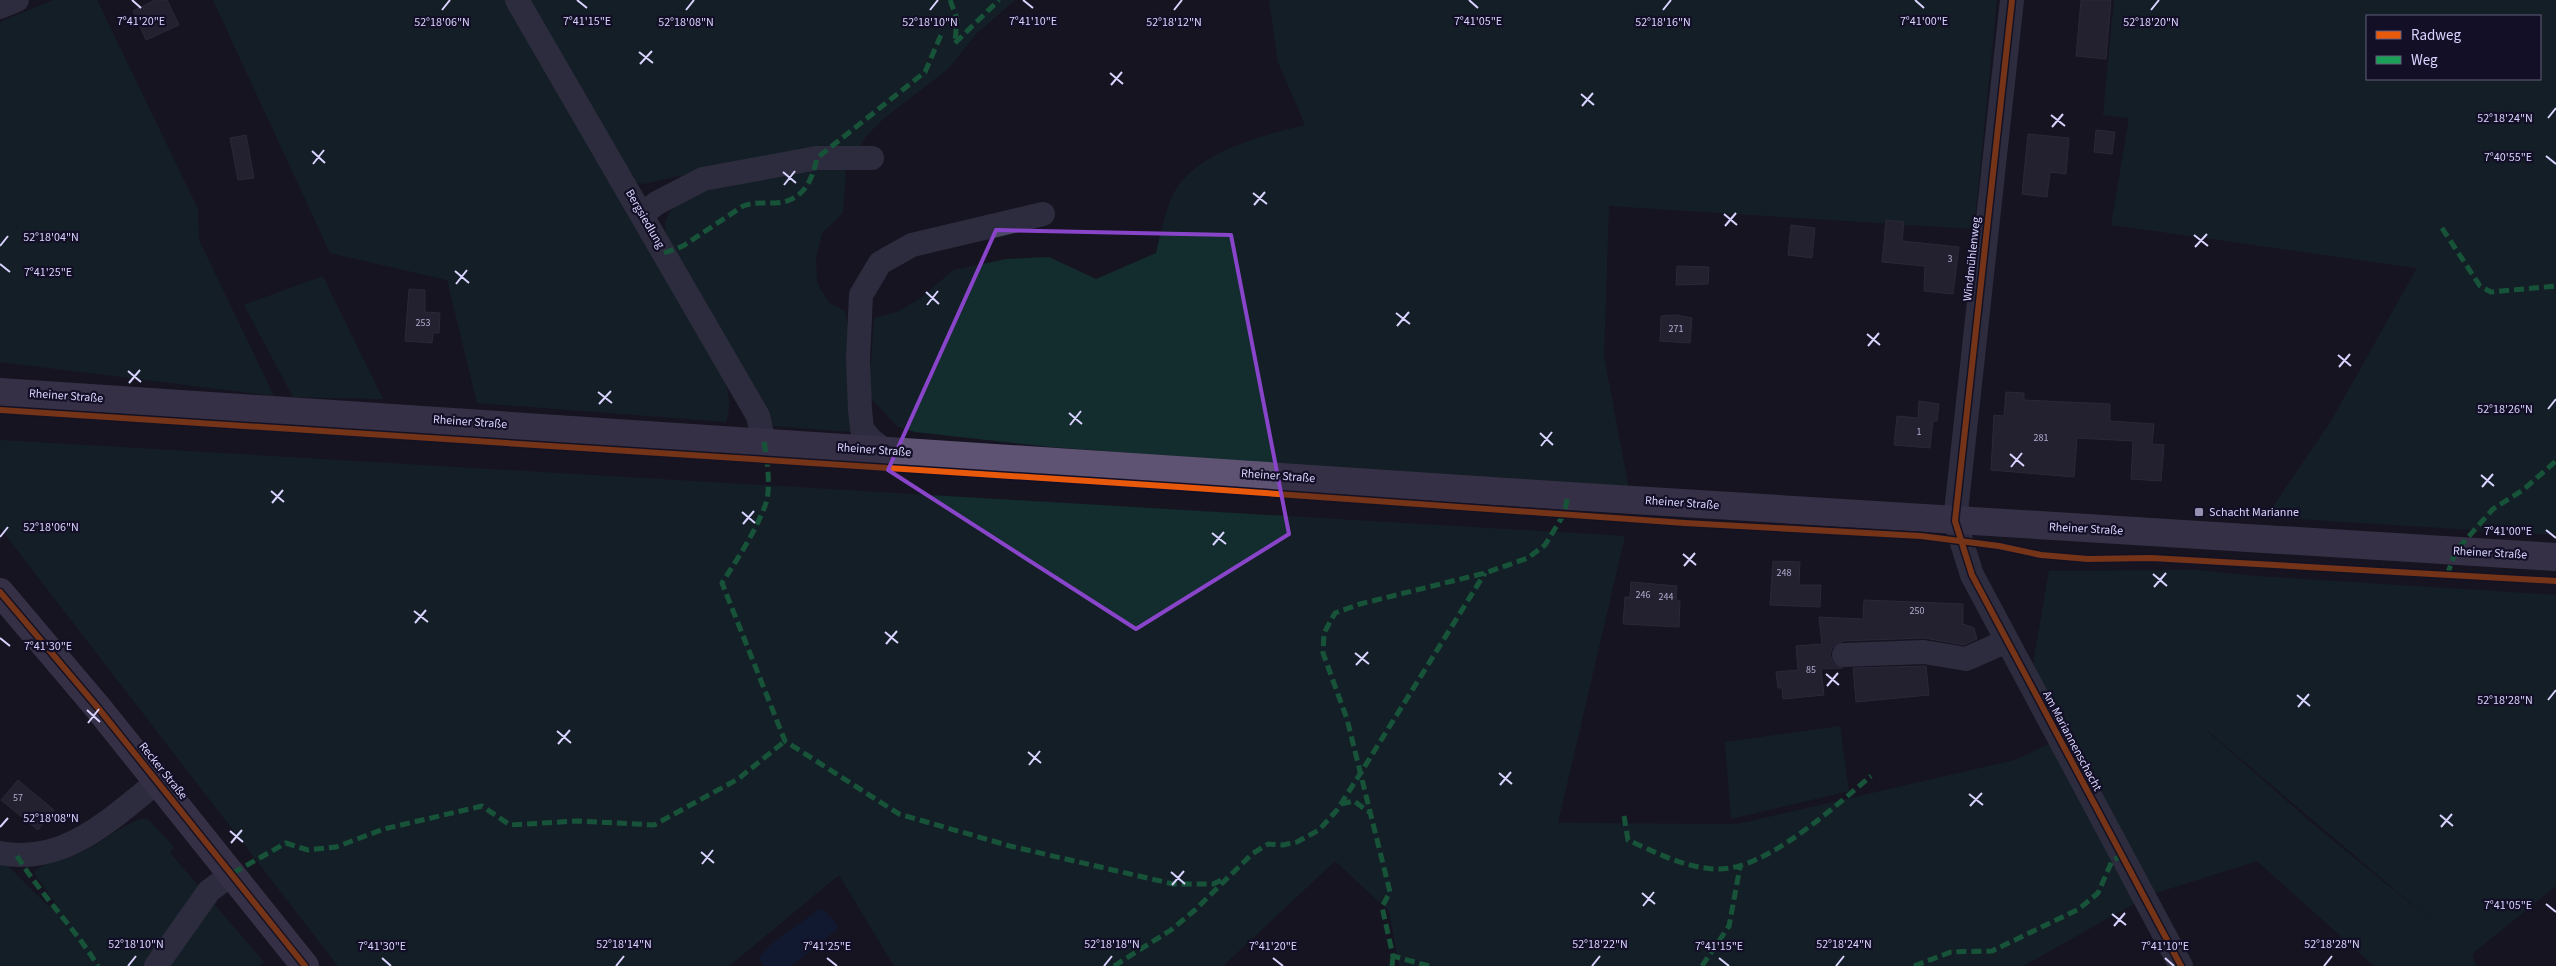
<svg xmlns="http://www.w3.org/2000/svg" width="2556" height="966" viewBox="0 0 2556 966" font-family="'Source Sans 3',sans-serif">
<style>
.green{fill:#132c2d;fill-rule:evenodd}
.water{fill:#0d2144}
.building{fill:#343243;stroke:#433f54}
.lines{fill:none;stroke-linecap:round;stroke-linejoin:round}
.minor{stroke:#4a4962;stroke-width:24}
.major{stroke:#5e5373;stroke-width:28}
.quiet{stroke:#1a9f57;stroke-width:5;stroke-dasharray:10 5;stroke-linecap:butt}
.cycleway-casing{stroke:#130f26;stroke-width:9}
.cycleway{stroke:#e8590c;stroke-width:6}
.marked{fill:none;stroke:#8945c9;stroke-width:4;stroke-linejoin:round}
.ticks{fill:none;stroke:#d9d4ff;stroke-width:2}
.poi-dot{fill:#9591b1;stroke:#130f26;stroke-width:2}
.labels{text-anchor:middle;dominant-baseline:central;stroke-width:4.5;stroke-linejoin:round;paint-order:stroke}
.number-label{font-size:10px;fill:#b0acd0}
.street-label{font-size:12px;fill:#d9d4ff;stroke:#130f26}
.poi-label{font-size:12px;fill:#d9d4ff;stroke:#130f26;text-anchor:start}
.ticks-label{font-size:12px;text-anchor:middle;fill:#d9d4ff;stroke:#130f26;stroke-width:4.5;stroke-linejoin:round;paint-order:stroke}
</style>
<rect width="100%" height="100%" fill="#161421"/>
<g class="green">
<path d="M53,0h44l101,209 1,31 75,156 -274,-34v-340z"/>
<path d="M213,0h293l213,366c8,22 14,33 7,56l-249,-19 -30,-123 -117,-27z"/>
<path d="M525,0h490l-39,34 -28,35 -65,50 -17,17 -6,11 -162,25 -55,12 -8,-2z"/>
<path d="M1269,0h728l-23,229 -365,-23 -5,150 25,134 -579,-43 -135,-15 -17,-5 -29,-31 5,-78 23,-6 24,-14 32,-28 53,-11 43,-2 47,22 60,-26c5,-20 9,-44 19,-62 24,-41 88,-55 130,-66l-27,-63z"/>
<path d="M2114,0h442v535l-290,-18 65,-96 86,-153 -306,-43 18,-107 -26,-3zM2367,16h173v63h-173z"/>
<path d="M841,165l5,8 -3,40 -21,20 -6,24 1,26 12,20 16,8 5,25 -2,76 4,20 -78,-6 -9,-11c-26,-50 -51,-101 -80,-149 -7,-11 -22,-28 -20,-41 3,-18 18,-28 32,-37z"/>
<path d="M323,276l7,15 53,108 -90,-2 -49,-92z"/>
<path d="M0,440l1625,96 -67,287 180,1 277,-64 36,-17 86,159 -114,64h-624l-10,-55 -54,-50 -112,105h-329l-55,-91 -110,91h-391l-338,-438z"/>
<path d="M2197,570l58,6 301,19v291l-84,68 4,12h-102l-117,-105 -107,34 -117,-231 16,-93zM2207,731h1l232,197 -127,-104z"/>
<path d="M1840,726l9,65 -118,28 -6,-77z"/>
<path d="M140,819h8l26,28 -4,6 94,109 -4,4h-260v-108l50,50 6,-4 -22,-31c10,-13 31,-12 46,-20 21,-10 38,-25 60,-34z"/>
</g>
<path class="water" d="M820,909l4,1 14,16 -3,5 -44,35h-27l-5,-9 12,-13z"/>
<g class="building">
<path d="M155,0h12l12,25 -33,15 -13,-29z"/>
<path d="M2081,0h30l-5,59 -30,-3z"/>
<path d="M2096,130l19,2 -3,22 -18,-2z"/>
<path d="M2028,134l41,4 -3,36 -16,-2 -3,25 -25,-3z"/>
<path d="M246,135l8,43 -16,2 -8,-42z"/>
<path d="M1886,220l18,2 -2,19 57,6 -6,47 -29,-3 1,-25 -43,-4z"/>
<path d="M1791,225l24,3 -3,30 -24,-3z"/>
<path d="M1677,266l32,1 -1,17 -32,1z"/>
<path d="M409,289l16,1v22l15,1 -1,20h-6l-1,10 -27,-2z"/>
<path d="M1677,315l15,3 -2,25 -30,-2 1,-25z"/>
<path d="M2006,392l18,1v7l86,4v17l44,3 -2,20 12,1 -3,36 -30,-2 2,-38 -56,-3 -3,39 -83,-7 3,-55 10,1z"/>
<path d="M1919,401l20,3 -2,17h-4l-3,27 -36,-3 3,-29 21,2z"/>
<path d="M1773,561l27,1 -1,23h22l-1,22 -50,-2z"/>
<path d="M1631,582l46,4 -1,14 4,1 -1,26 -56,-3 2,-27h5z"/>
<path d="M1864,600l99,4v20l11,4 3,11 -13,6 -40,-7 -81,3 -11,7 -2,7 3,8 10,5 -22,1 3,26 -41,4 -1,-11h-4l-2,-16 22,-2 -2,-24 26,-2 -3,-27 44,2z"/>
<path d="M1926,666l3,29 -73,7 -3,-34z"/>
<path d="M18,780l36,30 -16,20 -37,-30z"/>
</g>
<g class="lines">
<g class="minor">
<path d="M517,0l241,416 6,26"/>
<path d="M2012,0l-57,521 17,54 209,391"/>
<path d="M0,7l17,-7"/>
<path d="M642,214l15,-11 46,-24 114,-21h55"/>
<path d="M886,451l-15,-11 -9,-11 -2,-19 -2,-51 3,-64 19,-32 32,-18 131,-31"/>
<path d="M1844,655l80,-3 42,7 41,-18"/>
<path d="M0,853c64,12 110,-33 157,-71"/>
<path d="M156,966l53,-75 24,-18"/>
</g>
<g class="major">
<path d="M0,392l1568,104 988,61"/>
<path d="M0,592l99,117 206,257"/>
</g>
<g class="quiet">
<path d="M950,0l7,19 -2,24"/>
<path d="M955,43l44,-43"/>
<path d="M2442,228l38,58 11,6 65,-6"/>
<path d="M664,253l19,-7 60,-40c11,-4 20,-3 32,-3 27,-1 37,-21 42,-45l108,-86 16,-37"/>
<path d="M764,442c3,16 7,45 2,61 -10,28 -28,55 -44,80l63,158 114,73 111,32 163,38h40l13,-6"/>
<path d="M2447,575l9,-24 37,-42 30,-19 33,-29"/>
<path d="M1341,804l13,-3 15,11"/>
<path d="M1624,816l4,24c27,12 59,29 90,29 48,1 116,-62 153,-93"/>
<path d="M17,856c24,39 57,71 81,110"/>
<path d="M233,873l53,-30 22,7 28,-3 48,-18 98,-23 28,19 67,-4 77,4 84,-46 47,-38"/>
<path d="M1114,966l57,-36 24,-20 57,-56 16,-10 15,1 14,-3 22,-12 18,-20 23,-36 125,-201"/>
<path d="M1392,966l1,-10"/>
<path d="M1429,966l-36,-10 -11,-49 8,-15 -43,-173 -24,-66 1,-20 11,-20 25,-9 125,-31 43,-15 17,-13 19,-31 4,-18"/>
<path d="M1702,966l27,-40 11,-59"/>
<path d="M1914,966l37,-14 41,-1 87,-42 19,-16 14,-32 9,-5"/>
</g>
<defs>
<g id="cycleway">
<path d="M2012,0l-57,521 17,54 209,391"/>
<path d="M0,410l1180,77 505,36 236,13 78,10 42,9 47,4 63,-1 405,23"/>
<path d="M0,592l99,117 206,257"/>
</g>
</defs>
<use href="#cycleway" class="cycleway-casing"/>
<use href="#cycleway" class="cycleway"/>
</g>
<path d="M0 0H2556V966H0ZM996,230l235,5 58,299 -153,95 -248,-159z" fill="#161421" fill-opacity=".55" fill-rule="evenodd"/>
<path class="marked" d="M996,230l235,5 58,299 -153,95 -248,-159z"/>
<path class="ticks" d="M132,0l9,8M577,0l10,8M1023,0l10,8M1469,0l9,8M1915,0l9,8M442,10l8,-10M686,10l8,-10M930,10l8,-10M1174,10l8,-10M1663,10l8,-10M2151,10l8,-10M639,52l14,11M640,64l12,-13M1110,73l13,11M1111,85l11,-13M1581,94l13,11M1582,106l11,-13M2051,115l14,11M2548,118l8,-10M2052,127l11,-13M312,151l13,12M2546,156l10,8M313,164l11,-14M783,172l13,11M784,185l11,-14M1253,193l14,11M1254,205l11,-13M1724,214l13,11M1725,226l11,-13M2194,235l14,11M0,246l8,-10M2195,247l12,-13M0,264l10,8M455,271l14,12M456,284l11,-14M926,292l13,12M927,305l11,-14M1396,313l14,11M1397,326l12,-14M1867,334l13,11M1868,346l11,-13M2338,355l13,11M2339,367l11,-13M128,371l13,11M129,383l11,-13M598,392l14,11M599,404l12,-13M2548,409l8,-10M1069,413l13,11M1070,425l11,-14M1540,433l13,12M1541,446l11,-14M2010,454l14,12M2011,467l11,-14M2481,475l13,11M2482,487l11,-13M271,491l13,11M272,503l11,-13M742,512l13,11M743,524l11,-13M2546,530l10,8M1212,533l14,11M0,537l8,-10M1213,545l11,-13M1683,554l13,11M1684,566l11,-13M2153,574l14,12M2154,587l12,-14M414,611l14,11M415,623l11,-13M885,632l13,11M0,638l10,8M886,644l11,-13M1355,653l14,11M1356,665l12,-13M1826,674l13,11M1827,686l11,-13M2297,695l13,11M2548,700l8,-10M2298,707l11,-13M87,710l13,12M88,723l11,-14M557,731l14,12M558,744l12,-14M1028,752l13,11M1029,765l11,-14M1499,773l13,11M1500,785l11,-13M1969,794l14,11M1970,806l12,-13M2440,815l13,11M0,827l8,-9M2441,827l11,-13M230,831l13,11M231,843l11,-13M701,852l13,11M702,864l11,-14M1171,872l14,12M1172,885l12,-14M1642,893l13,11M2546,904l10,8M1643,906l11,-14M2112,914l14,11M2114,926l11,-13M382,958l9,8M827,958l10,8M1273,958l10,8M1719,958l10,8M2165,958l9,8M128,966l8,-10M616,966l8,-10M1104,966l8,-10M1592,966l8,-10M1836,966l8,-10M2324,966l8,-10"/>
<rect class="poi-dot" x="2194" y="507" width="10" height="10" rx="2.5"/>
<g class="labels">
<g class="number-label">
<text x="1950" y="259">3</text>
<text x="423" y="323">253</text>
<text x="1676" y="329">271</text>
<text x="1919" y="432">1</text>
<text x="2041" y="438">281</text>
<text x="1784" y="573">248</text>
<text x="1643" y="595">246</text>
<text x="1666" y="597">244</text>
<text x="1917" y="611">250</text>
<text x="1811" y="670">85</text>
<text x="18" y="798">57</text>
</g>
<g class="street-label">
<text transform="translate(645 219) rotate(60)">Bergsiedlung</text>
<text transform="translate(1972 259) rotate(-84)">Windmühlenweg</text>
<text transform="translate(66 396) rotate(4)">Rheiner Straße</text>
<text transform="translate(470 422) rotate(4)">Rheiner Straße</text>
<text transform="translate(874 450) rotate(4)">Rheiner Straße</text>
<text transform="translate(1278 476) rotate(4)">Rheiner Straße</text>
<text transform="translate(1682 503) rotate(4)">Rheiner Straße</text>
<text transform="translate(2086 529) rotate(3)">Rheiner Straße</text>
<text transform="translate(2490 553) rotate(3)">Rheiner Straße</text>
<text transform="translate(2072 741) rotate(62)">Am Mariannenschacht</text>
<text transform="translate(163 771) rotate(51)">Recker Straße</text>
</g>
<g class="poi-label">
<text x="2209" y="512">Schacht Marianne</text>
</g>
</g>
<g class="ticks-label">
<text x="141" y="25">7°41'20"E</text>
<text x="1478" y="25">7°41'05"E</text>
<text x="1924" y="25">7°41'00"E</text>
<text x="587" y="25">7°41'15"E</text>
<text x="1033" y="25">7°41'10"E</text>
<text x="442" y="26">52°18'06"N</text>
<text x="686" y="26">52°18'08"N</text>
<text x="930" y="26">52°18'10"N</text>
<text x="1174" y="26">52°18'12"N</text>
<text x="1663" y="26">52°18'16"N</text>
<text x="2151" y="26">52°18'20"N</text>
<text x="2505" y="122">52°18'24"N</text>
<text x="2508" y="161">7°40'55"E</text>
<text x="51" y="241">52°18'04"N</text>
<text x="48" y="276">7°41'25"E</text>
<text x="2505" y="413">52°18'26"N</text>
<text x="51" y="531">52°18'06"N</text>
<text x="2508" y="535">7°41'00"E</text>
<text x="48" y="650">7°41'30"E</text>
<text x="2505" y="704">52°18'28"N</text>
<text x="51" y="822">52°18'08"N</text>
<text x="2508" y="909">7°41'05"E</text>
<text x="136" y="948">52°18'10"N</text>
<text x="624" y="948">52°18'14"N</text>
<text x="1112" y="948">52°18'18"N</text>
<text x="1600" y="948">52°18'22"N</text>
<text x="1844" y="948">52°18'24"N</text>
<text x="2332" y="948">52°18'28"N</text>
<text x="382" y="950">7°41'30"E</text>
<text x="827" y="950">7°41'25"E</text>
<text x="1273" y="950">7°41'20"E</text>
<text x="1719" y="950">7°41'15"E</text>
<text x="2165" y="950">7°41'10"E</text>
</g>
<rect x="2366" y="15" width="175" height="65" fill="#130f26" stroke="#625e7d"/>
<rect x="2376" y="31" width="25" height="8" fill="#e8590c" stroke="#625e7d"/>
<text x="2411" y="40" font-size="15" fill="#d9d4ff">Radweg</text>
<rect x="2376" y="56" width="25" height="8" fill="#1a9f57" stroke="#625e7d"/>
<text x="2411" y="65" font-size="15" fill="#d9d4ff">Weg</text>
</svg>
